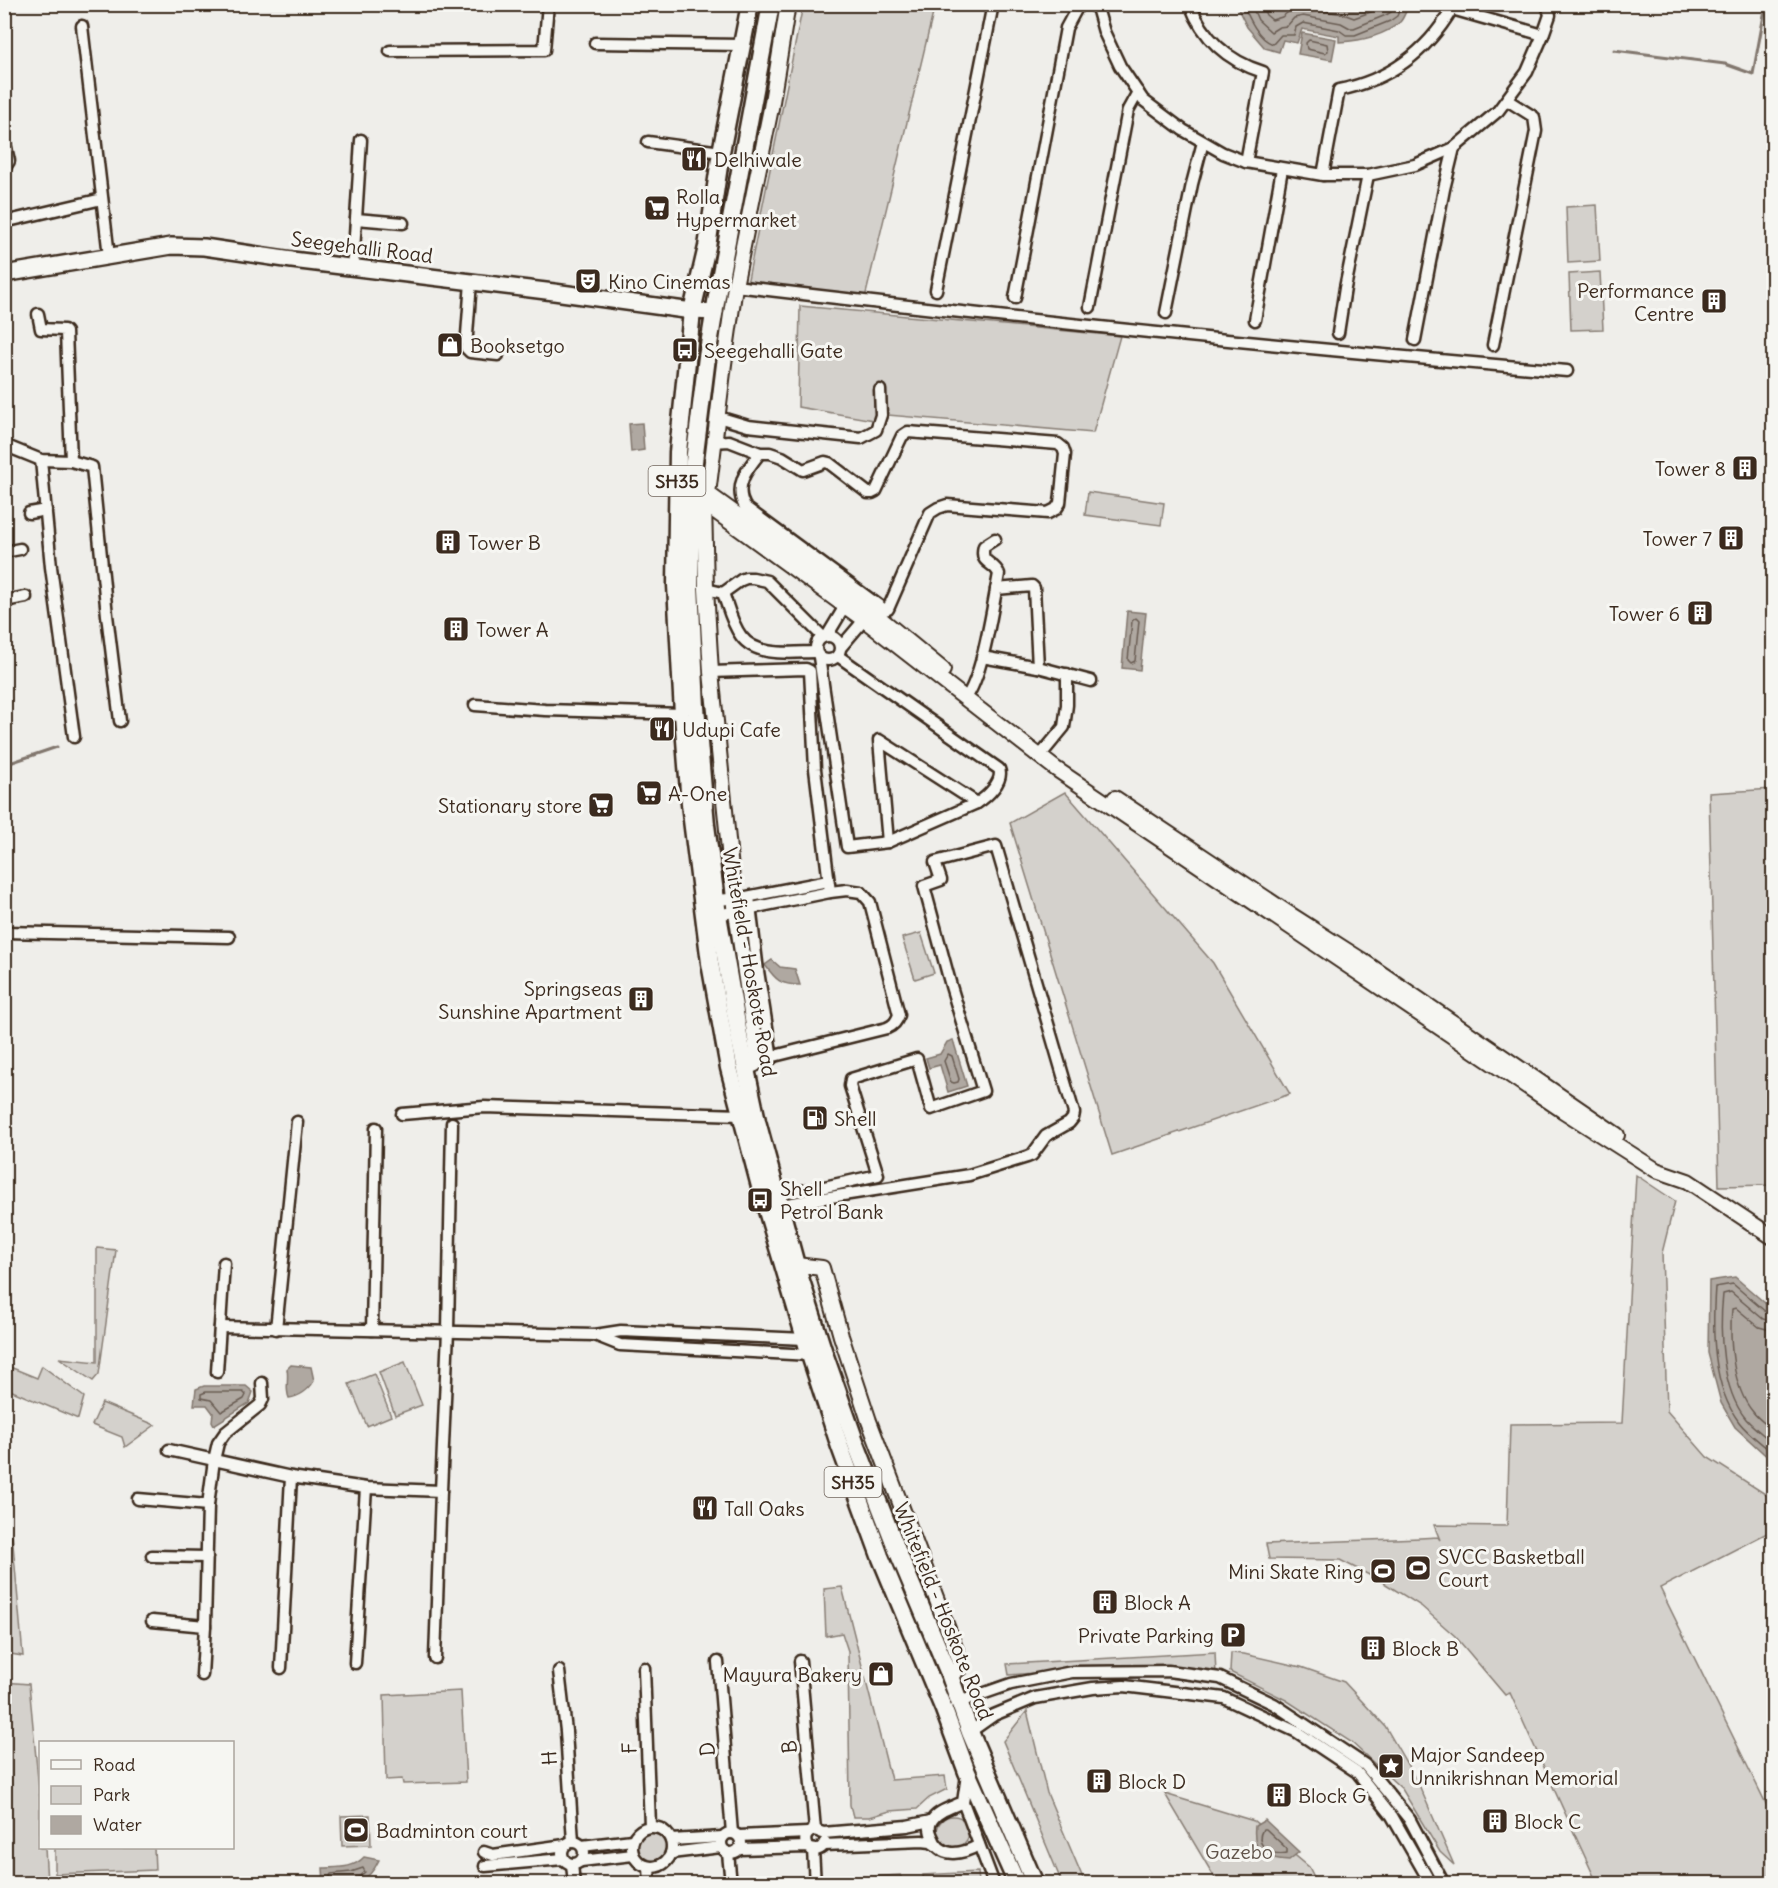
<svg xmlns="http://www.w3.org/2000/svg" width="1778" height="1888" viewBox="0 0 1778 1888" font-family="Delius,sans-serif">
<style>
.green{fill:#d4d1cc;stroke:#887e75;stroke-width:1.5}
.water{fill:#afa8a1;stroke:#81766d;stroke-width:1.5}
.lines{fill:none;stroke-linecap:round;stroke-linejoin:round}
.shore{stroke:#695c52;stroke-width:1.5}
.stream{stroke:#81766d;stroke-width:3}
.minor-casing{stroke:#3b2a1e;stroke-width:15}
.tertiary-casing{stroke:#3b2a1e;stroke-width:18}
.secondary-casing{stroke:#3b2a1e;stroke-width:20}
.primary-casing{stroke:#3b2a1e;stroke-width:21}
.minor{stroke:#f6f6f2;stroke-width:10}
.tertiary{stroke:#f6f6f2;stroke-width:14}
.secondary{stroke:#f6f6f2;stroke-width:15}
.primary{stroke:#f6f6f2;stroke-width:16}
.labels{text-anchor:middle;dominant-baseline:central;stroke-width:6;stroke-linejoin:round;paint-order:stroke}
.shield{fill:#f6f6f2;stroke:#73675e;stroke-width:1.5}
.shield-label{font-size:18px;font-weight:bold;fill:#3b2a1e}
.poi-label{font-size:20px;fill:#3b2a1e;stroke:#f6f6f2;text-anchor:start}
.street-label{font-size:20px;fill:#3b2a1e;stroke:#f6f6f2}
.park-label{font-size:20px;fill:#61544a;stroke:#f6f6f2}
</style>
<rect width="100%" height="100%" fill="#efeeea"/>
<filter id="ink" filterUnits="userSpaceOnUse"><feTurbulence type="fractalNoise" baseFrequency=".0167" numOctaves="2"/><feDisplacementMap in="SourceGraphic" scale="12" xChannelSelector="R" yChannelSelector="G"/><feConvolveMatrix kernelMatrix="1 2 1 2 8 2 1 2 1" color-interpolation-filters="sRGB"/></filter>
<g filter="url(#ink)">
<g class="green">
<path d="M803,5h132l-70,293 -118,-14z"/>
<path d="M1597,205l3,56 -32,2 -2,-56z"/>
<path d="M1600,272l3,57 -32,1 -2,-56z"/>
<path d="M800,306l320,30 -27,97 -205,-18 -3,7 -87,-15z"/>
<path d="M1088,492l76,11 -3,22 -76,-10z"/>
<path d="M1773,789v396l-54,1 -10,-393z"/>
<path d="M1065,792l148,171 77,131 -178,61 -102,-332z"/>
<path d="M921,933l13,40 -19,6 -13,-41z"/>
<path d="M1636,1175l39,26 -13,52 5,158 40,46 66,42v31l-113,58 113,230v65h-176l-87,-190 -5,2 -50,-59 -34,-30 -40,-25 -41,-21 -71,-1 -3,-15 154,-6 18,-1 2,3 -6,-15 73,1 3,-102 112,-1z"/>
<path d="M97,1248l19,2 -17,124 -6,7 -34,-23 38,4z"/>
<path d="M405,1362l17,43 -27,10 -16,-43z"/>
<path d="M5,1365l32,13 5,-12 42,31 -6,22 -73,-31z"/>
<path d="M374,1374l17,42 -24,10 -18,-42z"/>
<path d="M102,1403l53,22 -30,22 -3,-10 -30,-12z"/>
<path d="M12,1533l11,123 -18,-3 -1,-70z"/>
<path d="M842,1587l49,193 54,-4 2,13 -18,9 -12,11 -27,2 -20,6h-17l-3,-12 -2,-154 -6,-18 -16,3 -2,-47z"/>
<path d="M1215,1652l1,23 -119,-7 -88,7 -2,-11z"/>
<path d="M1231,1653l13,1 57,13 43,15 41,44 34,59 35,80 -14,-13 -38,-63 -51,-47 -65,-42 -56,-28z"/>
<path d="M4,1682l25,2 11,116v48h5l2,35h-42z"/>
<path d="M461,1691l5,91 -63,2 -1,-5 -16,1 -2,-85z"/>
<path d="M1027,1711l20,82 38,90h-23l-59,-142z"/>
<path d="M1165,1794l89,27 55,46 8,16 -94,1 -7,-4z"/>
<path d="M370,1815l1,30 -29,1 -1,-30z"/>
<circle cx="953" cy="1832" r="16"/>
<circle cx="651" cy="1846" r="15"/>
<path d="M55,1848h99l1,22 -100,4z"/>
<path d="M978,1872l1,11h-55l-1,-8z"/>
<path d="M901,1875v8h-32v-6z"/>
</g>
<g class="water">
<path d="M1236,5h173c-3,5 -5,13 -9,17 -16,14 -41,19 -61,20v-6l-37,-7 -5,14 -14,-3 -4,12 -14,-4 -18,-21z"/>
<path d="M1302,33l34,6 -4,21 -34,-6z"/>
<path d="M642,423l2,27 -13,2 -2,-28z"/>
<path d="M1127,611l19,2 -6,57 -18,-2z"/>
<path d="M772,960l8,7 15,2 5,16c-20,0 -24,-5 -35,-20z"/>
<path d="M953,1040l14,46 -19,6 -8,-27 -11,3 -3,-10 14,-4 7,-12z"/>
<path d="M1735,1277l38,33v152l-38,-35 -14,-24 -13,-50 1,-72z"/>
<path d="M291,1365l20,2 3,14c-5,9 -15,16 -25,17 -4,-9 0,-19 -2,-29z"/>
<path d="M204,1386h42l7,6 -4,11 -35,22 -2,-4 1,-8 -6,-8h-13l2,-16z"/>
<path d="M1265,1820l34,32 -10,8c-24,-1 -37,-7 -34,-34z"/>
<path d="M364,1857l15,3c-13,28 -28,24 -55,23l-1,-15c15,-1 30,1 41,-11z"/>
</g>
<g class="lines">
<g class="shore">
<path d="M1243,4c6,14 15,35 30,40l8,-9h13l2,-8 7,-4 36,7 7,5h9l35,-14 7,-5 5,-12"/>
<path d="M1251,4l7,16 13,12 8,-5 8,-1 7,-8 9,-2 38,7 9,5h4l32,-13 5,-3 3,-8"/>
<path d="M1261,4l5,11 6,5 10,-3 10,-8 9,-2 42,7 11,4 22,-8 8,-6"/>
<path d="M1309,40l18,4 1,7 -3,2 -18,-4 -1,-6z"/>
<path d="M1136,618l3,3 -4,40 -4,2 -3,-3 4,-39z"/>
<path d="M948,1054l4,2 7,23 -1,3 -4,1 -3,-1 -7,-21z"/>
<path d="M1774,1315l-7,-2 -34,-29 -18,3c-3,44 -3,99 24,135 9,12 24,22 35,32"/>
<path d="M1774,1322l-11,-3 -32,-27 -8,2c-4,36 -2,95 23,125 8,9 19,17 28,25"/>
<path d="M1774,1331l-15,-4 -23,-19 -4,1c-3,31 0,78 21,103 5,7 14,13 21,19"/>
<path d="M206,1392h37l3,3 -2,4 -23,13 -10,-12 -10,-2v-4z"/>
<path d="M1263,1829h3l21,20v4c-15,3 -34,-7 -24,-24z"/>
<path d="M330,1884v-8l1,-2 20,-2 12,-4 2,4 -7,6 -1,6"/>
</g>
<g class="stream">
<path d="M1614,50l111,14 28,10 13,-70"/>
<path d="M4,765l53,-18"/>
</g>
<defs>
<g id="minor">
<path d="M1096,4l8,28 16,34 23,34 40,30 40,23 23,9 77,13h45l47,-10 39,-17 44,-37 29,-39 16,-37 -91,-26"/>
<path d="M1190,4c13,35 38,57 73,68l-17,90"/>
<path d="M82,26l27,230"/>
<path d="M1543,35l7,-20 -3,-11"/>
<path d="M595,43l147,2"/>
<path d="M390,51l154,-1 4,-46"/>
<path d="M4,139l5,22 -5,8"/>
<path d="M361,140l-5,79 47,4"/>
<path d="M648,142l73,10"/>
<path d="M1323,175l16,-85c50,-10 87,-37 113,-81l-1,-5"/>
<path d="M4,222l98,-23"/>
<path d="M353,268l3,-49"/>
<path d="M471,282l-5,66 4,4 28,3"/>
<path d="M735,286c277,33 554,62 832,85"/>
<path d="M936,290l57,-286"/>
<path d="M1015,298l51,-270 13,-24"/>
<path d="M1090,307l38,-197 10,-18"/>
<path d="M1166,313l26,-129 11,-42"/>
<path d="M38,314l3,15 23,1 2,2 5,129"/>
<path d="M1255,320l27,-151"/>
<path d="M1338,333l7,-45 23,-113"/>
<path d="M1415,340l29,-151 10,-41"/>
<path d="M1493,345l43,-214 -2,-14 -27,-17"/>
<path d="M718,417l30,9 113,12 15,-8 5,-15 -1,-25"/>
<path d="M714,442l15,-1 31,12h10l12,4 21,13 22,-8 4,1 39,30h4l4,-2 26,-55 6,-4 150,12 5,4 2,6 -5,49 -4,6 -8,4 -101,-8 -9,3 -8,5 -42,96 -3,1 -140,-103c-12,-21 2,-38 15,-54"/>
<path d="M4,445l37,15 30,1 21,6 15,148 13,106"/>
<path d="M41,460l10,107 23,170"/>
<path d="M29,513l17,-3"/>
<path d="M4,552l16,-3"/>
<path d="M706,589l17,4c5,14 9,31 18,43 16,22 52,16 75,16"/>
<path d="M996,589l36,-3 2,2 4,79"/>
<path d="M723,593l18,-13 5,-2h7l14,3 56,56"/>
<path d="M4,601l22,-4"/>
<circle cx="828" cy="648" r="12"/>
<path d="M827,636l18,-30"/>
<path d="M841,647l23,-27"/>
<path d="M819,657l28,190 41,-5 89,-39c10,-6 27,-22 22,-34l-161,-113"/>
<path d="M982,657l56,10 53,14"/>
<path d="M711,672l95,-3 4,2 5,98 15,123"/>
<path d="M965,699c18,-22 28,-95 34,-125 -5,-13 -20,-9 -15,-28l11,-7"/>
<path d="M475,705l70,5 138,4"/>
<path d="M1040,756l24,-29 3,-22v-31"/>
<path d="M888,842l-9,-102 98,63"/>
<path d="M749,897l9,74 14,87"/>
<path d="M717,900l24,-2 87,-17"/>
<path d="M718,915l112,-23 17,-2 14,2 9,10 29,113c-3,7 -5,10 -12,13l-129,32"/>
<path d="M4,932l225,5"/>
<path d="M402,1114l82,-7 257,8"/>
<path d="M777,1193l34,-3 67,-15 -28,-89 1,-7 66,-20 14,50 52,-18 -32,-105 -27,-100 17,-6 -6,-18 61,-16 78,267 -1,5 -4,5 -23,13 -14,19 -5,2 -58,18 -189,30"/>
<path d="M220,1327l375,8 26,-4 184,8"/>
<path d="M276,1329l21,-207"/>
<path d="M372,1330l4,-202"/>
<path d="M595,1335l25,10 190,10"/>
<path d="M217,1372l7,-109"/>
<path d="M169,1450l122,27 75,11 75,3 -6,167"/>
<path d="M441,1491l7,-160 4,-208"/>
<path d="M138,1499l70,6"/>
<path d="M152,1556l55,1"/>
<path d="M152,1621l53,5"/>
<path d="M800,1661l15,169"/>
<path d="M718,1662l14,171"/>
<path d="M355,1663l11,-175"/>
<path d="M281,1668l10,-191"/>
<path d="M644,1668l6,158"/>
<path d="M559,1671l7,60 7,111"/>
<path d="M202,1675l3,-49 3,-121 6,-45 4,-17 7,-10 35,-28 3,-6 -1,-16"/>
<path d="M959,1702l52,-18 61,-12 96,-1 52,7 54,26 91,61 45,55 34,64"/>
<path d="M970,1732l24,-17 41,-17 58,-10 31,-2 100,12 73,34 60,40 35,44 39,68"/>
<path d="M967,1775l-4,27c-10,5 -27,9 -32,20 -2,4 -1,10 1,14 8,23 29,19 47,9"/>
<path d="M963,1802l31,82"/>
<circle cx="652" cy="1847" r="20"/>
<circle cx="731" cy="1843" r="10"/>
<path d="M739,1836l69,-3"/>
<path d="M671,1840l52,-3"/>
<circle cx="573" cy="1853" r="11"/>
<path d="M824,1845l98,-4 9,1 6,4"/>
<path d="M582,1846l50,-6"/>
<path d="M807,1847c-4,-8 -1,-15 8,-17l8,3 84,-7 24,-5"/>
<path d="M740,1849l67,-2c8,5 15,3 18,-5"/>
<path d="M813,1850l2,34"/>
<path d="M484,1852l9,3 72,-10"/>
<path d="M671,1853l50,-6"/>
<path d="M728,1853l3,31"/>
<path d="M581,1861l52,-6"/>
<path d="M572,1864l2,20"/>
<path d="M485,1866l78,-7"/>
<path d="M649,1867l1,17"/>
</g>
<g id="tertiary">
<path d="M683,480l10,3 183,132 67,55"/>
<path d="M682,492l8,2 14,9 163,119 189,147 506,341 94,60 32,11 86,57"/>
<path d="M1115,798l173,115 72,46 257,176"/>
<path d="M746,1068l9,-4 3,-5 -24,-160 -23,-227 -5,-83 -2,-86 4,-9 16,-130 11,-78 36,-178 17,-104"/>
<path d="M796,1265l26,3 19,68 28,85 93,245 -12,10"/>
</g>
<path id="secondary" d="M4,274l167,-28 33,1 88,13 262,32 138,19 23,1"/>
<g id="primary">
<path d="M750,4l-29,148 -14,95 -15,64 -14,141 -2,133 7,129 7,90 20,159 19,105 33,126 48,161 30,92 40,109 64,154 23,62 50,112"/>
<path d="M771,4l-52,280 -12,73 -17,137v92l6,121 10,118 12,90 22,126 17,80 39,144 28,88 32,91 41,106 53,126 20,56 65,152"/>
</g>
</defs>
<use href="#minor" class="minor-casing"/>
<use href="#tertiary" class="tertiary-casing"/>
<use href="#secondary" class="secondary-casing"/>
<use href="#primary" class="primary-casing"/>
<use href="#minor" class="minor"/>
<use href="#tertiary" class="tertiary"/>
<use href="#secondary" class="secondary"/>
<use href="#primary" class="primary"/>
</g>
</g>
<defs>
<symbol id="restaurant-square" viewBox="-11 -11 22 22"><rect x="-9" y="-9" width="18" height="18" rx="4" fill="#3b2a1e" stroke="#f6f6f2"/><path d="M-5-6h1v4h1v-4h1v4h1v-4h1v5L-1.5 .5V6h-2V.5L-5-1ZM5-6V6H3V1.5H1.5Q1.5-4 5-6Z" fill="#fff"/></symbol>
<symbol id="supermarket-square" viewBox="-11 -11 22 22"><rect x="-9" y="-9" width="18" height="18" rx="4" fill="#3b2a1e" stroke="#f6f6f2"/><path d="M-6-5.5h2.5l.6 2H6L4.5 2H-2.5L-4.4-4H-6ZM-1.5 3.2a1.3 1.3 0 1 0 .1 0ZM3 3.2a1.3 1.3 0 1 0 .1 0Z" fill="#fff"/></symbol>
<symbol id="theatre-square" viewBox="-11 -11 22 22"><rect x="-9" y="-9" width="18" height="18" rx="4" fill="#3b2a1e" stroke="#f6f6f2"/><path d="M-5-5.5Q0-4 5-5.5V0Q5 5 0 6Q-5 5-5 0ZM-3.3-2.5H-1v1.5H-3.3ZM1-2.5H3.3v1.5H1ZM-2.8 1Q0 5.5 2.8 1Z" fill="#fff"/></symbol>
<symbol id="building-square" viewBox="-11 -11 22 22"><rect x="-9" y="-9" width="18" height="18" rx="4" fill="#3b2a1e" stroke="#f6f6f2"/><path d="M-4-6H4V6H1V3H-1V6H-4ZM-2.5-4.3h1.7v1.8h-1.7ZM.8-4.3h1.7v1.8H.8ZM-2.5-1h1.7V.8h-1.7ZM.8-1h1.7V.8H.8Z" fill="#fff"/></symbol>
<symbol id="shop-square" viewBox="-11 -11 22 22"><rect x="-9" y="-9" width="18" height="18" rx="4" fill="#3b2a1e" stroke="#f6f6f2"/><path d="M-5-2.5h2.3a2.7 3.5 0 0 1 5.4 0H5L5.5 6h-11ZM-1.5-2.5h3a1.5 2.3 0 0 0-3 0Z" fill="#fff"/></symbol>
<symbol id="bus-square" viewBox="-11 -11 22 22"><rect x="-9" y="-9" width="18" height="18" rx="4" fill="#3b2a1e" stroke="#f6f6f2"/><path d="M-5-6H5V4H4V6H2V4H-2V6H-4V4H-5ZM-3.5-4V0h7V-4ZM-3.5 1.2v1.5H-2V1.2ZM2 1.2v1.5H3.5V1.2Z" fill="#fff"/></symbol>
<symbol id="fuel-square" viewBox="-11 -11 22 22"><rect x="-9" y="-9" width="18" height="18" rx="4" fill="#3b2a1e" stroke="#f6f6f2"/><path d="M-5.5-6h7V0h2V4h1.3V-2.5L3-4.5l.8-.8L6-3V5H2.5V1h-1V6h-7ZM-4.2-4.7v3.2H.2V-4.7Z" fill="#fff"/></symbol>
<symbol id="stadium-square" viewBox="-11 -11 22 22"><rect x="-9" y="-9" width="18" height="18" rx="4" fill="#3b2a1e" stroke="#f6f6f2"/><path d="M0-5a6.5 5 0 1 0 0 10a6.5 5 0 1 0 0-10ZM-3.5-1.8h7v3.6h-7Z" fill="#fff"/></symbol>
<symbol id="parking-square" viewBox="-11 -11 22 22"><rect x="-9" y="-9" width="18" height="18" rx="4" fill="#3b2a1e" stroke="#f6f6f2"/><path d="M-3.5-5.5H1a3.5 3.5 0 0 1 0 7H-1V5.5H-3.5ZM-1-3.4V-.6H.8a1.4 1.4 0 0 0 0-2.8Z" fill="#fff"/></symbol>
<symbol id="sight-square" viewBox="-11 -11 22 22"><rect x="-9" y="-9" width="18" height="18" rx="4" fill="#3b2a1e" stroke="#f6f6f2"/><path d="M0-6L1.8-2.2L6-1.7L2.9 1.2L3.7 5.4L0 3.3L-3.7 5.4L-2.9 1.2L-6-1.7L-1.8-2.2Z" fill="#fff"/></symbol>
</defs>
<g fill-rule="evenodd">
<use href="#restaurant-square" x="679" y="144" width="30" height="30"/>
<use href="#supermarket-square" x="642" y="193" width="30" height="30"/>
<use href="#theatre-square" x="573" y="266" width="30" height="30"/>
<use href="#building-square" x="1699" y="286" width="30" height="30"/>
<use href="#shop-square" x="435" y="330" width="30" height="30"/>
<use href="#bus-square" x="670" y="335" width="30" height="30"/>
<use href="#building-square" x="1730" y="453" width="30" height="30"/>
<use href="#building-square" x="1716" y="523" width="30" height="30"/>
<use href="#building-square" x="433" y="527" width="30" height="30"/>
<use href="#building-square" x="1685" y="598" width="30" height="30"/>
<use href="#building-square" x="441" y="614" width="30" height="30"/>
<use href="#restaurant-square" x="647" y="714" width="30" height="30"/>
<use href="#supermarket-square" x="634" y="778" width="30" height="30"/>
<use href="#supermarket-square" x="586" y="790" width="30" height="30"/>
<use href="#building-square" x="626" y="984" width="30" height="30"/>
<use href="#fuel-square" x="800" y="1103" width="30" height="30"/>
<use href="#bus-square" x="745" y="1185" width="30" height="30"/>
<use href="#restaurant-square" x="690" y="1493" width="30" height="30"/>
<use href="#stadium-square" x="1403" y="1553" width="30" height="30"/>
<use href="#stadium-square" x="1368" y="1556" width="30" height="30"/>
<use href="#building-square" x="1090" y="1587" width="30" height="30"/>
<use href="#parking-square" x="1218" y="1620" width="30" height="30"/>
<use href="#building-square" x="1358" y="1633" width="30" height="30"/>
<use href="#shop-square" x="866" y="1659" width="30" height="30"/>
<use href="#sight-square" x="1376" y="1751" width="30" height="30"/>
<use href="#building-square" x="1084" y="1766" width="30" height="30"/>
<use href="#building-square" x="1264" y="1780" width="30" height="30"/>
<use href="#building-square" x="1480" y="1806" width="30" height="30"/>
<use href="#stadium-square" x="341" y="1815" width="30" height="30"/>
</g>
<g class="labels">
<g class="shield">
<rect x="648.5" y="466" width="57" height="30" rx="4.5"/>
<rect x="824.5" y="1467" width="57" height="30" rx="4.5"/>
</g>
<g class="shield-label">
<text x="677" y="481">SH35</text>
<text x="853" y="1482">SH35</text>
</g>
<g class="poi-label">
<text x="714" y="159">Delhiwale</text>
<text x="676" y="196">Rolla<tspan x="676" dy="23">Hypermarket</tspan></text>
<text x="608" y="281">Kino Cinemas</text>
<text x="1694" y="290" text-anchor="end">Performance<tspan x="1694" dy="23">Centre</tspan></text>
<text x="470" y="345">Booksetgo</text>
<text x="704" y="350">Seegehalli Gate</text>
<text x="1726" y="468" text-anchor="end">Tower 8</text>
<text x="1712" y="538" text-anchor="end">Tower 7</text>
<text x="468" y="542">Tower B</text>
<text x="1680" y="613" text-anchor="end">Tower 6</text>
<text x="476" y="629">Tower A</text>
<text x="682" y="729">Udupi Cafe</text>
<text x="668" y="793">A-One</text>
<text x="582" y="805" text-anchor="end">Stationary store</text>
<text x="622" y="988" text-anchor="end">Springseas<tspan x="622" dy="23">Sunshine Apartment</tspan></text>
<text x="834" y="1118">Shell</text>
<text x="780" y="1188">Shell<tspan x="780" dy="23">Petrol Bank</tspan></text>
<text x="724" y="1508">Tall Oaks</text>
<text x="1438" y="1556">SVCC Basketball<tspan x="1438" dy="23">Court</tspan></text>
<text x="1364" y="1571" text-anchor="end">Mini Skate Ring</text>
<text x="1124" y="1602">Block A</text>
<text x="1214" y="1635" text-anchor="end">Private Parking</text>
<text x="1392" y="1648">Block B</text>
<text x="862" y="1674" text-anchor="end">Mayura Bakery</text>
<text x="1410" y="1754">Major Sandeep<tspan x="1410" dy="23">Unnikrishnan Memorial</tspan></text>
<text x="1118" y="1781">Block D</text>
<text x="1298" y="1795">Block G</text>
<text x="1514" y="1821">Block C</text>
<text x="376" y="1830">Badminton court</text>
</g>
<g class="street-label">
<text transform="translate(362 247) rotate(7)">Seegehalli Road</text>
<text transform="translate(750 962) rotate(80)">Whitefield - Hoskote Road</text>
<text transform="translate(944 1611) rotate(68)">Whitefield - Hoskote Road</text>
<text transform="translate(789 1747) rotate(-95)">B</text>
<text transform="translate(629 1748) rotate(-92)">F</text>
<text transform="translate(707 1749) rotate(-95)">D</text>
<text transform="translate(549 1758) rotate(-94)">H</text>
</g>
<g class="park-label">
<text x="1239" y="1851">Gazebo</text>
</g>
</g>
<rect width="1778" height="1888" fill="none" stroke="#f6f6f2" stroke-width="24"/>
<rect x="12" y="12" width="1754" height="1864" fill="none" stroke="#3b2a1e" stroke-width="2" filter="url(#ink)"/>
<rect x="39" y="1741" width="195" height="108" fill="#f6f6f2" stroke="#aba49d" stroke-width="1.5"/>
<rect x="51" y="1760" width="30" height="9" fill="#f6f6f2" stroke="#aba49d" stroke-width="1.5"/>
<text x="93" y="1771" font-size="18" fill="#3b2a1e">Road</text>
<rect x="51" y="1786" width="30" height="18" fill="#d4d1cc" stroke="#aba49d" stroke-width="1.5"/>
<text x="93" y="1801" font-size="18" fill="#3b2a1e">Park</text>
<rect x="51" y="1816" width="30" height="18" fill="#afa8a1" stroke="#aba49d" stroke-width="1.5"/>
<text x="93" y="1831" font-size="18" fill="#3b2a1e">Water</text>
</svg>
